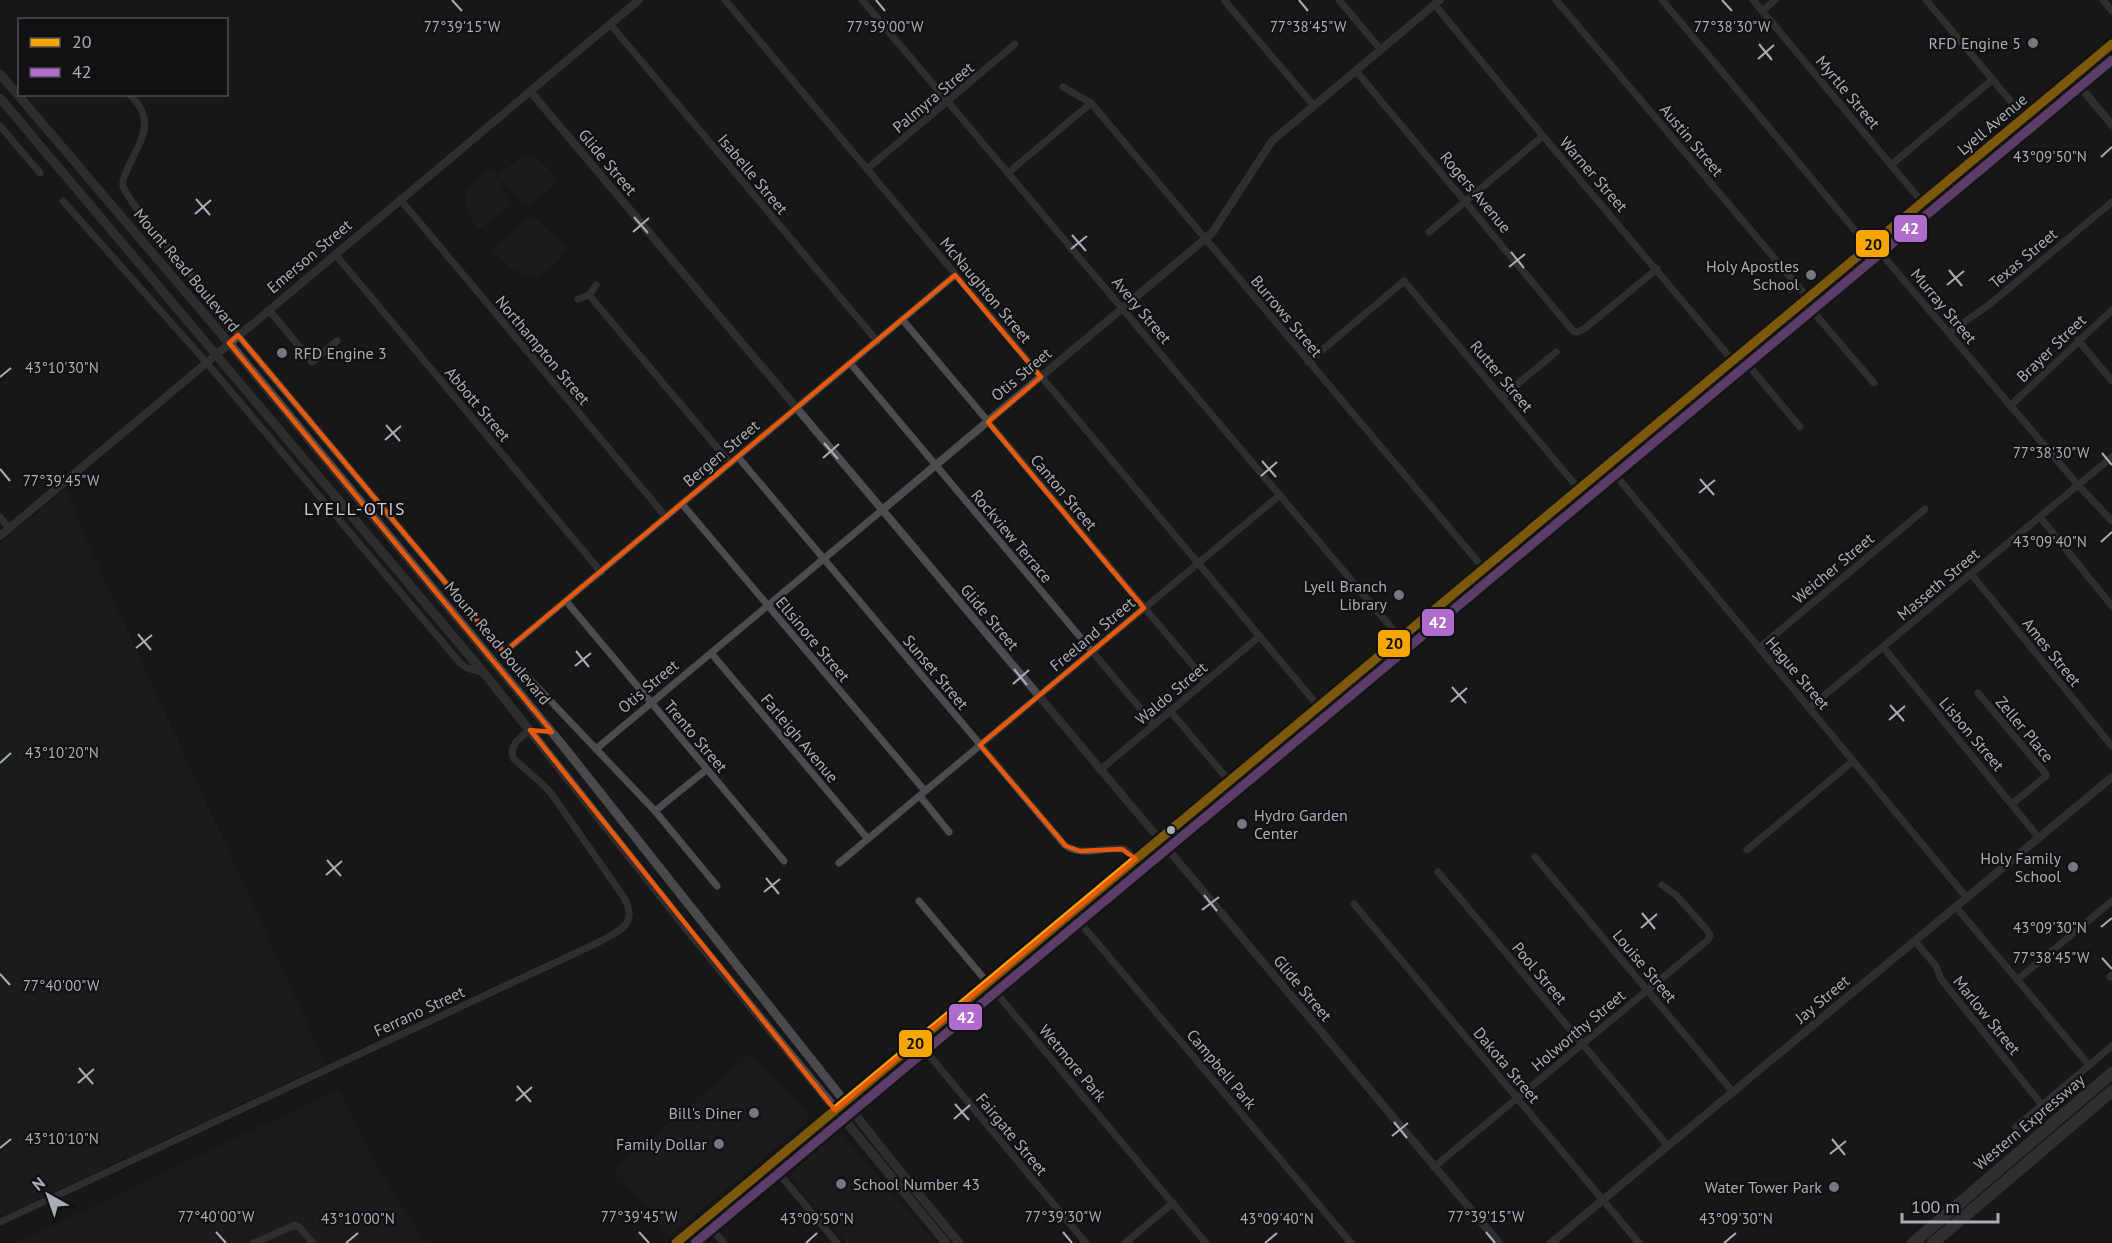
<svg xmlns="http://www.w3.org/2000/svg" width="2112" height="1243" viewBox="0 0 2112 1243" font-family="'PT Sans',sans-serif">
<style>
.built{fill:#212123}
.green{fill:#1d241e}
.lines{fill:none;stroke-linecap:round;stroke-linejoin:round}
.minor{stroke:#4b4c50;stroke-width:7}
.tertiary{stroke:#4b4c50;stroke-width:8}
.secondary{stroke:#4a4a4e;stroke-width:9}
.primary{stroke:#4d4f52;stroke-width:10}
.motorway{stroke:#4e4e51;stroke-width:12}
.bus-1-casing{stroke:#111113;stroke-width:14}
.bus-2-casing{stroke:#111113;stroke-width:14}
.bus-1{stroke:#f7a600;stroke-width:9}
.bus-2{stroke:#b06ccc;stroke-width:9}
.marked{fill:none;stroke:#e8590c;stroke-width:4.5;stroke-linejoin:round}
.ticks{fill:none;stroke:#a8adb8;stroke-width:2}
.poi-dot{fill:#757880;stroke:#111113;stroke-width:2}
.bus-dot{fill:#a8adb8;stroke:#111113;stroke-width:2}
.labels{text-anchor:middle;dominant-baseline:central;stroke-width:4.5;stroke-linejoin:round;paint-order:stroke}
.poi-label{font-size:16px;fill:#a8adb8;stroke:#111113;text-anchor:end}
.street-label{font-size:16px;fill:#a8adb8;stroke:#111113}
.neighbourhood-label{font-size:18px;letter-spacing:1.5px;fill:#c9ccd4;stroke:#111113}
.ticks-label{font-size:15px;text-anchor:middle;fill:#a8adb8;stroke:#111113;stroke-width:4.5;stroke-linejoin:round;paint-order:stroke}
.line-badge{stroke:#111113;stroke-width:2}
.badge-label{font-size:16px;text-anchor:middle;font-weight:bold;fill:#fff}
.pale-badge-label{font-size:16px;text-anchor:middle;font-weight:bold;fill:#111}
</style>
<rect width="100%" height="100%" fill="#171717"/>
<g class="built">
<path d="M66,489l19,48 41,91 -70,56 18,21 -35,29 -39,5v-195z"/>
<path d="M4,842l67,76 2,42 36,41 24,-47 42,-40 26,-2 44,-25 81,177 -326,153v-372z"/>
<path d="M751,1054l57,59 -2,10 -137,113 -55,-67z"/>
<path d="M339,1089l33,68 22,37 32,49h-410z"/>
<path d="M835,1126l100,117h-88l-63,-75z"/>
</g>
<g class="green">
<path d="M527,155c16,4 22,13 31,27l-27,22 -8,-1 -25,-26 17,-16z"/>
<path d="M493,169l17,31 -2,7 -31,23c-3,-7 -9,-14 -11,-22 -6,-18 12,-33 27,-39z"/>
<path d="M534,216l33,32 -11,15 -18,13c-22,-1 -31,-9 -45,-26l31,-30z"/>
<path d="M126,628l119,259 -44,26 -26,1 -42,40 -24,47 -36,-41 -2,-42 -67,-76 -4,3v-106l39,-5 35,-29 -18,-21z"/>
<path d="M899,1200l36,43h-39l10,-8 -17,-21 1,-2 -2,-3z"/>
</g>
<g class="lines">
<g class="minor">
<path d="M725,0l594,707"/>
<path d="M862,0l539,639"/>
<path d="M1224,0l90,106"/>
<path d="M1339,0l42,50"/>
<path d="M1556,0l252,298"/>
<path d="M1662,0l207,247 10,4 199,234 34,36"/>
<path d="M1753,0l169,202"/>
<path d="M1926,0l98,117"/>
<path d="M2103,0l9,11"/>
<path d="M1435,5l108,131 190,225"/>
<path d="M1762,11l13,-11"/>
<path d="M610,24l267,317"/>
<path d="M1356,71l217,260 4,1 7,-3 73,-60"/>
<path d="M1063,87l28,16 393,466"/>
<path d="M129,94c33,30 5,53 -6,86v7l9,15 106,133 266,317 151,159 62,75"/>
<path d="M0,126l40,47"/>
<path d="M1891,165l101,-85"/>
<path d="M867,169l148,-125"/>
<path d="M1008,173l83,-70"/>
<path d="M400,199l266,318"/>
<path d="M63,201l143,161 254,301 7,5 17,5"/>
<path d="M1429,232l114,-96"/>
<path d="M335,254l266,318"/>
<path d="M589,295l141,168"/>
<path d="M578,299l11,-4 7,-10"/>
<path d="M1804,301l70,82"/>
<path d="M269,310l43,52 25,-21"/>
<path d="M902,319l304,362"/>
<path d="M1949,333l41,-29 122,-102"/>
<path d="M2078,340l34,41"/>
<path d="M1740,355l60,72"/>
<path d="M1308,362l96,-81 175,208"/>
<path d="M850,363l304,362"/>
<path d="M1502,397l54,-45"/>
<path d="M2010,406l102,-96"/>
<path d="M738,457l326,387c16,14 41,2 60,5l12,10"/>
<path d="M1608,466l359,432"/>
<path d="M682,504l243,287"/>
<path d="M0,517l9,11"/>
<path d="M2040,517l72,89"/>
<path d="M1971,574l141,172"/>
<path d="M566,601l218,260"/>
<path d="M1883,647l156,191"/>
<path d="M1759,648l166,-139"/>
<path d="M504,652l451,-377"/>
<path d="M711,653l157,186"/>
<path d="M1978,693l68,81v2l-34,28"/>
<path d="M1809,708l303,-251"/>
<path d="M1170,711l60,71"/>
<path d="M596,749l285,-238"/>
<path d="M1100,770l160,-134"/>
<path d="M920,796l29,36"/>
<path d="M655,811l51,-41"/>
<path d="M1747,850l106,-89"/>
<path d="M1535,857l198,235"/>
<path d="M839,863l441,-368"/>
<path d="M1438,872l230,274"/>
<path d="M919,901l287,342"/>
<path d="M1354,904l285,339"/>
<path d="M1956,907l133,158"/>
<path d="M1072,913l279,330"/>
<path d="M1915,941l21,25 5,13 101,126"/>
<path d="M2110,977l2,-2"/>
<path d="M2017,980l95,-79"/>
<path d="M918,1042l168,201"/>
<path d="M2016,1127l96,-81"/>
<path d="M771,1164l66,79"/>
<path d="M1434,1167l274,-227 2,-5 -3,-5 -30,-34 -15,-11"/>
<path d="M704,1220l20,23"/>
<path d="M0,1222l595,-278c22,-12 46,-19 28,-48l-72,-103 -10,-10 -27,-24c-6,-14 6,-21 16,-29"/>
<path d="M254,1243l41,-18 5,3 13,15"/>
<path d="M1125,1243l48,-40"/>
</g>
<g class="tertiary">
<path d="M2072,77l40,48"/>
<path d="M530,91l969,1152"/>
<path d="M881,511l331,-278 60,-92 168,-141"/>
<path d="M0,536l639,-536"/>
<path d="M1551,1243l561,-466"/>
</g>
<g class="secondary">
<path d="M0,74l229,269 331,399 339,428 60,73"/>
<path d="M0,98l484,575 208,262 254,308"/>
</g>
<path class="primary" d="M676,1243l1436,-1199"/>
<g class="motorway">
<path d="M1913,1243l199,-170"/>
<path d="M1933,1243l179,-152"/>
</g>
<defs>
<path id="bus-1" d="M676,1243l1436,-1199"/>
<path id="bus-2" d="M695,1243l1417,-1183"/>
</defs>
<use href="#bus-1" class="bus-1-casing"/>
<use href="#bus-2" class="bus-2-casing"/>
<use href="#bus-1" class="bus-1"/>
<use href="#bus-2" class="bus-2"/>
</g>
<path d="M0 0H2112V1243H0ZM955,275l86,102 -53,45 156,186 -164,137 86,101 14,5 42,-2 14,10 -301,251 -305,-380 22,2 -323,-389 9,-8 266,317z" fill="#171717" fill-opacity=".55" fill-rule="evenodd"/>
<path class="marked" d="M955,275l86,102 -53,45 156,186 -164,137 86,101 14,5 42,-2 14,10 -301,251 -305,-380 22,2 -323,-389 9,-8 266,317z"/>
<path class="ticks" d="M452,0l10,11M876,0l9,11M1299,0l9,11M1722,0l10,11M1759,44l13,16M1758,59l16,-14M2101,157l11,-10M196,199l14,16M195,214l16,-14M634,217l14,16M633,232l16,-14M1072,235l14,16M1071,249l16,-13M1511,252l13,16M1509,267l16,-13M1949,270l13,16M1947,285l17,-14M0,377l11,-9M386,425l14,16M385,440l16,-14M824,443l14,16M2102,453l10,12M823,458l16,-14M1262,461l14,16M0,469l10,12M1261,476l16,-14M1700,479l14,16M1699,493l16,-13M2101,542l11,-10M138,634l13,16M136,648l16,-13M576,651l13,16M575,666l16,-13M1014,669l13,16M1013,684l16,-14M1452,687l14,16M1451,702l16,-14M1890,705l14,16M1889,720l16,-14M0,763l11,-10M327,860l14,16M326,875l16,-14M766,878l13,16M764,892l16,-13M1204,895l13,16M1202,910l17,-13M1642,913l13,16M2101,927l11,-9M1641,928l16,-14M2102,958l10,11M0,974l10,11M79,1068l14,16M78,1083l16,-14M517,1086l14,16M516,1101l16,-14M955,1104l14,16M954,1119l16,-14M1394,1122l13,16M1392,1136l16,-13M1832,1139l13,16M0,1148l11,-9M1830,1154l16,-13M216,1232l10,11M639,1232l10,11M1063,1232l9,11M1486,1232l9,11M346,1243l12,-10M806,1243l11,-10M1265,1243l12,-10M1724,1243l12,-10"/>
<g class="poi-dot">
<circle cx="2033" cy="43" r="6"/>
<circle cx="1811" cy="275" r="6"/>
<circle cx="282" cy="353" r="6"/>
<circle cx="1399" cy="595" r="6"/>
<circle cx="1242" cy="824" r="6"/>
<circle cx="2073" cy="867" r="6"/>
<circle cx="754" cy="1113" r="6"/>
<circle cx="719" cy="1144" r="6"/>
<circle cx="841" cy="1184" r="6"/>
<circle cx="1834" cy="1187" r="6"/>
</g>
<circle class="bus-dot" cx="1171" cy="830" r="5"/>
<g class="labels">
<g class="poi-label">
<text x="2021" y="43">RFD Engine 5</text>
<text x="1799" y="266">Holy Apostles<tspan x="1799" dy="18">School</tspan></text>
<text x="294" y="353" text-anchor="start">RFD Engine 3</text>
<text x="1387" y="586">Lyell Branch<tspan x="1387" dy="18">Library</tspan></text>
<text x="1254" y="815" text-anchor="start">Hydro Garden<tspan x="1254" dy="18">Center</tspan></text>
<text x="2061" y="858">Holy Family<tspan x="2061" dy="18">School</tspan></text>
<text x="742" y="1113">Bill's Diner</text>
<text x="707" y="1144">Family Dollar</text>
<text x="853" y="1184" text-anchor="start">School Number 43</text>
<text x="1822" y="1187">Water Tower Park</text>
</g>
<g class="street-label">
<text transform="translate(1848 92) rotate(50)">Myrtle Street</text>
<text transform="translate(933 97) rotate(-40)">Palmyra Street</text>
<text transform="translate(1992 124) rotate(-40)">Lyell Avenue</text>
<text transform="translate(1692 140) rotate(50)">Austin Street</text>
<text transform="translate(608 162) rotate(50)">Glide Street</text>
<text transform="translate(753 174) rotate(50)">Isabelle Street</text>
<text transform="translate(1594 174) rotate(49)">Warner Street</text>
<text transform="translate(1476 192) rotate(50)">Rogers Avenue</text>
<text transform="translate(309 256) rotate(-40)">Emerson Street</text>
<text transform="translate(2023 258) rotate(-40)">Texas Street</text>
<text transform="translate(187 270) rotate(50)">Mount Read Boulevard</text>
<text transform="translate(986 290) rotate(50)">McNaughton Street</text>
<text transform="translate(1944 306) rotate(50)">Murray Street</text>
<text transform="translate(1142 310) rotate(50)">Avery Street</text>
<text transform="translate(1287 316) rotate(50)">Burrows Street</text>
<text transform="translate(2051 348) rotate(-44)">Brayer Street</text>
<text transform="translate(543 350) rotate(50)">Northampton Street</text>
<text transform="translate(1021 374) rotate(-40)">Otis Street</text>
<text transform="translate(1502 376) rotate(50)">Rutter Street</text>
<text transform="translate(478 404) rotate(50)">Abbott Street</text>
<text transform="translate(721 453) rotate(-40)">Bergen Street</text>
<text transform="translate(1064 492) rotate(50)">Canton Street</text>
<text transform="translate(1012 536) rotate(50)">Rockview Terrace</text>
<text transform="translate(1833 568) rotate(-40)">Weicher Street</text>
<text transform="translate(1938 584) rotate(-40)">Masseth Street</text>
<text transform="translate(990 617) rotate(50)">Glide Street</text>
<text transform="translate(1092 634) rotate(-40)">Freeland Street</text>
<text transform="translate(813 639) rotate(50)">Ellsinore Street</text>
<text transform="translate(498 643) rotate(50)">Mount Read Boulevard</text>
<text transform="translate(2052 652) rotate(51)">Ames Street</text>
<text transform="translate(936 672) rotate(50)">Sunset Street</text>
<text transform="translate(1798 673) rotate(50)">Hague Street</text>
<text transform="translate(648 686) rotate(-40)">Otis Street</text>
<text transform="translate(1171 693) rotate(-40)">Waldo Street</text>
<text transform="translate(2025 729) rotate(50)">Zeller Place</text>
<text transform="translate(1972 734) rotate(50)">Lisbon Street</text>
<text transform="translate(696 736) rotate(50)">Trento Street</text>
<text transform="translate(800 738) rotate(50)">Farleigh Avenue</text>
<text transform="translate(1645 966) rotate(50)">Louise Street</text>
<text transform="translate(1540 973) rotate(50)">Pool Street</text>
<text transform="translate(1303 988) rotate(50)">Glide Street</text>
<text transform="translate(1822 999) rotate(-40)">Jay Street</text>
<text transform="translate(419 1011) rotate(-25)">Ferrano Street</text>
<text transform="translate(1987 1015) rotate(51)">Marlow Street</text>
<text transform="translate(1578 1030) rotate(-40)">Holworthy Street</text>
<text transform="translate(1073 1063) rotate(50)">Wetmore Park</text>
<text transform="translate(1507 1065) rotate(50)">Dakota Street</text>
<text transform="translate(1222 1069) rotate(50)">Campbell Park</text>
<text transform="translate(2029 1122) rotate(-40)">Western Expressway</text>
<text transform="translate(1012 1134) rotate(50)">Fairgate Street</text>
</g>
<g class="neighbourhood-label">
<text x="355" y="508">LYELL-OTIS</text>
</g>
</g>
<g class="ticks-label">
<text x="1308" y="32">77°38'45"W</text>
<text x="1732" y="32">77°38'30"W</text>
<text x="462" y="32">77°39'15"W</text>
<text x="885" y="32">77°39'00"W</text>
<text x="2050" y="162">43°09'50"N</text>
<text x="62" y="373">43°10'30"N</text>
<text x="2051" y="458">77°38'30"W</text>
<text x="61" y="486">77°39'45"W</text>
<text x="2050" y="547">43°09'40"N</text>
<text x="62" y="758">43°10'20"N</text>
<text x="2050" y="933">43°09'30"N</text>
<text x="2051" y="963">77°38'45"W</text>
<text x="61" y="991">77°40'00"W</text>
<text x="62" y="1144">43°10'10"N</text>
<text x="216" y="1222">77°40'00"W</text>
<text x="639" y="1222">77°39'45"W</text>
<text x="1063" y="1222">77°39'30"W</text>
<text x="1486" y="1222">77°39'15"W</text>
<text x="358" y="1224">43°10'00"N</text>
<text x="817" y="1224">43°09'50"N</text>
<text x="1277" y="1224">43°09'40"N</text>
<text x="1736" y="1224">43°09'30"N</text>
</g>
<g class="line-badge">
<rect x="1893" y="214" width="35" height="29" rx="6" fill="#b06ccc"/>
<rect x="1855" y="229" width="35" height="29" rx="6" fill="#f7a600"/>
<rect x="1421" y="608" width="34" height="29" rx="6" fill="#b06ccc"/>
<rect x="1377" y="629" width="34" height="29" rx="6" fill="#f7a600"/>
<rect x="948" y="1003" width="35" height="28" rx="6" fill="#b06ccc"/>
<rect x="898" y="1029" width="35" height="29" rx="6" fill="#f7a600"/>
</g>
<g class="badge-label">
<text x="1910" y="234">42</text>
<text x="1438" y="628">42</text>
<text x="966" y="1023">42</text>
</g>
<g class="pale-badge-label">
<text x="1873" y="250">20</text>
<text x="1394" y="649">20</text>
<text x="915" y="1049">20</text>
</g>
<rect x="18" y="18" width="210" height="78" fill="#111113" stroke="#4d4f55" stroke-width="1.5"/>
<rect x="30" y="38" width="30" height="9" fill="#f7a600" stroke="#4d4f55" stroke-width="1.5"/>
<text x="72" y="48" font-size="18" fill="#a8adb8">20</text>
<rect x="30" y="68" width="30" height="9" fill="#b06ccc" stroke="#4d4f55" stroke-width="1.5"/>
<text x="72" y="78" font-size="18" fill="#a8adb8">42</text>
<g transform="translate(48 1195) rotate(320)" stroke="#111113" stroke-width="4.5" paint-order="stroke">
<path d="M0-4.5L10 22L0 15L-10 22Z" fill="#a8adb8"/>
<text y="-9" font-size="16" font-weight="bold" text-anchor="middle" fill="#a8adb8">N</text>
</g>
<path d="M1902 1213v9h96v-9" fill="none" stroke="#a8adb8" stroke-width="3"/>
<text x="1911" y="1213" font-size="18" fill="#a8adb8" stroke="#111113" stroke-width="4.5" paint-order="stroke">100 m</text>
</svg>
